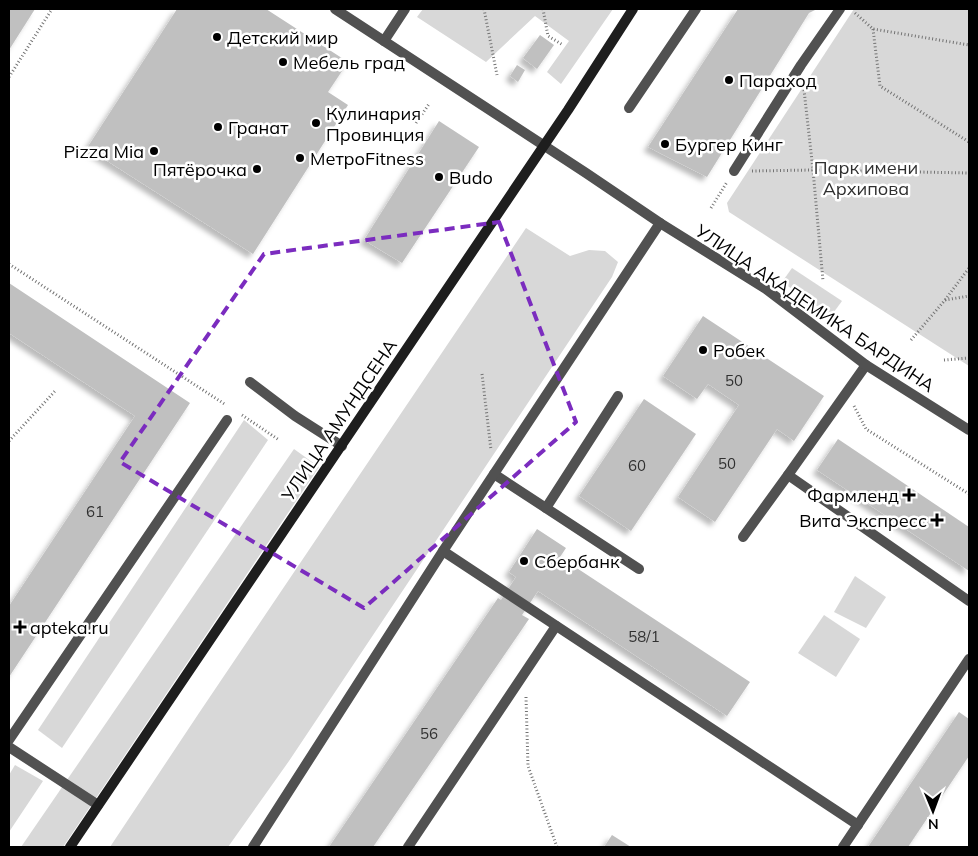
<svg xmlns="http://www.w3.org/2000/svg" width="978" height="856" viewBox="0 0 978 856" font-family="Mulish,sans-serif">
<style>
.green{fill:#d8d8d8}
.building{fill:#c0c0c0;filter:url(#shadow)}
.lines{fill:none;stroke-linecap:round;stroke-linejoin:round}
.path{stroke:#737373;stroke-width:3;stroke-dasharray:1 2.5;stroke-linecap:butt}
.service{stroke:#515151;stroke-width:10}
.tertiary{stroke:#515151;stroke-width:10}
.secondary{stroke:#1e1e1e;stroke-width:10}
.marked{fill:none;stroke:#7b2cbf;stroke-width:4;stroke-dasharray:10 6;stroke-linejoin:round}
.poi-dot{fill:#000;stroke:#fff;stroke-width:2}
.labels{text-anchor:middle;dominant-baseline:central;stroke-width:5;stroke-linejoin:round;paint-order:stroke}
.number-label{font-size:15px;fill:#303030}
.poi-label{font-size:18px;fill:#000;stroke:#fff;text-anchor:start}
.park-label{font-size:18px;fill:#2f2f2f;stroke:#fff}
.street-label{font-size:18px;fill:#000;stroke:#fff}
</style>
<defs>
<filter id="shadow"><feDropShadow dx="-4.5" dy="4.5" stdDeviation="2.5" flood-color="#0004"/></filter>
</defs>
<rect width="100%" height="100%" fill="#fff"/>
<g class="green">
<path d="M423,9h190l-52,75 -14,-12 22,-31 -34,-25 -49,46 -69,-45z"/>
<path d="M854,9h115v357l-240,-154 -2,-9z"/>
<path d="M526,228l44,28 19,-6 16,1 13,11 -6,15 -323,484 -61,86h-118l89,-134z"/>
<path d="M792,268l50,33 -11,15 -49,-34z"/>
<path d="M244,420l24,20 -206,308 -24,-18z"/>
<path d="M294,449l25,18 -256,380h-42z"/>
<path d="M855,576l31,21 -20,31 -32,-16z"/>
<path d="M824,615l36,24 -24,38 -38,-24z"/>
<path d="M15,765l28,16 -34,51v-57z"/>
</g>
<g class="building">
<path d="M9,9h26l-26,41z"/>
<path d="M177,9h89l82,53 -20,30 20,13 -95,149 -166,-106z"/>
<path d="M738,9h79l-8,4 -102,164 -59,-30z"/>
<path d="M540,35l14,10 -17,24 -14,-11z"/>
<path d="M517,65l8,5 -7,12 -8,-6z"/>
<path d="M439,121l40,26 -77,116 -38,-23z"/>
<path d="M9,283l181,120 -181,274v-71l126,-190 -126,-83z"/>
<path d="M703,316l121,80 -30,45 -17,-12 -62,93 -37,-25 61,-92 -31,-21 -11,15 -34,-23z"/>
<path d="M644,399l52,35 -65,97 -52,-35z"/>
<path d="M838,439l131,88v44l-152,-101z"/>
<path d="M537,529l29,19 -6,9 190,125 -23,34 -189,-125 -16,24 7,4 -156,228h-44l169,-249 3,2 15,-23 -7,-5z"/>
<path d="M959,712l10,7v37l-61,91h-40z"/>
<path d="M612,835l19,12h-27z"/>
</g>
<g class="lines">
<g class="path">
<path d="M484,9l13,66"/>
<path d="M543,9l5,27 15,9"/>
<path d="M855,13l18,16 96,16"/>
<path d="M873,29l7,57 89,56"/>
<path d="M9,77l43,-68"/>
<path d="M804,90l9,80 10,111"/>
<path d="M416,123l13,-19"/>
<path d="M752,171l61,-1 156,3"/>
<path d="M711,208l16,-26"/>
<path d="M9,264l217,141"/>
<path d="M945,300l24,-4"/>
<path d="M911,340l34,-40 24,-32"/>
<path d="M944,360l25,-2"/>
<path d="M482,374l9,76"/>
<path d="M854,406l12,23 103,65"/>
<path d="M242,415l37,25"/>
<path d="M9,441l47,-51"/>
<path d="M526,697l2,69 29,81"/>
</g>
<g class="service">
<path d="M384,41l21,-32"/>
<path d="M629,108l67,-99"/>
<path d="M734,171l67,-106 39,-56"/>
<path d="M250,382l45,34 47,30"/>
<path d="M494,474l145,95"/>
<path d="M788,475l181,126"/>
<path d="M546,508l72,-112"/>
<path d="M743,537l45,-62 78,-110"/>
<path d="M443,551l415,274"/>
<path d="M9,740l218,-320"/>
<path d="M9,747l89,58"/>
<path d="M253,847l190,-296 217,-328"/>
<path d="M408,847l148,-221"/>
<path d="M843,847l126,-188"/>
</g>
<path class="tertiary" d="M335,9l251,164 74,50 106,66 100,76 103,65"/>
<path class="secondary" d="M70,847l498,-737 65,-101"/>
</g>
<path class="marked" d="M499,222l77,200 -212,186 -244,-146 144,-208z"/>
<g class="poi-dot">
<circle cx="217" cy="37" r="5"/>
<circle cx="283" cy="62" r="5"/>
<circle cx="729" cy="80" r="5"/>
<circle cx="316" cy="123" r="5"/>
<circle cx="218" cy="127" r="5"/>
<circle cx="665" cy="144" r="5"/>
<circle cx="154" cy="151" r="5"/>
<circle cx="300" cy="158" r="5"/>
<circle cx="257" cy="169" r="5"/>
<circle cx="439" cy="177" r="5"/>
<circle cx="703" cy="350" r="5"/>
<path d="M906.5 487.5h5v5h5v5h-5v5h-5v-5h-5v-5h5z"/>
<path d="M934.5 512.5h5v5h5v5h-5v5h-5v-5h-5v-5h5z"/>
<circle cx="524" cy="561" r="5"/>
<path d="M17.5 619.5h5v5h5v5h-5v5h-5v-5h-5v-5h5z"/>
</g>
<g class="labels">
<g class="number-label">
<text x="734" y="380">50</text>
<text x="727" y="463">50</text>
<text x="637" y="465">60</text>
<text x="95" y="511">61</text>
<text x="644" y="636">58/1</text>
<text x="429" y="733">56</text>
</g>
<g class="poi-label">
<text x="227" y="37">Детский мир</text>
<text x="293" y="62">Мебель град</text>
<text x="739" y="80">Параход</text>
<text x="326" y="113">Кулинария<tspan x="326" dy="21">Провинция</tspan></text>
<text x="228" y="127">Гранат</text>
<text x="675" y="144">Бургер Кинг</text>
<text x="144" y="151" text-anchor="end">Pizza Mia</text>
<text x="310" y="158">МетроFitness</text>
<text x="247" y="169" text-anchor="end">Пятёрочка</text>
<text x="449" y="177">Budo</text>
<text x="713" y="350">Робек</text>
<text x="899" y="495" text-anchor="end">Фармленд</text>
<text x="927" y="520" text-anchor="end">Вита Экспресс</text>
<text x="534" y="561">Сбербанк</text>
<text x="30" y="627">apteka.ru</text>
</g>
<g class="park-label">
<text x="866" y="167">Парк имени<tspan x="866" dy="21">Архипова</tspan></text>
</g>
<g class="street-label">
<text transform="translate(815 308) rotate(34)">УЛИЦА АКАДЕМИКА БАРДИНА</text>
<text transform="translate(339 420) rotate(-56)">УЛИЦА АМУНДСЕНА</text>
</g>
</g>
<rect width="978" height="856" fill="none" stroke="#000000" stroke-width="20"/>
<g transform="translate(933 811) rotate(179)" stroke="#ffffff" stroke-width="4" paint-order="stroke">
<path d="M0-4L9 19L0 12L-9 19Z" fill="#000000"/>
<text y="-8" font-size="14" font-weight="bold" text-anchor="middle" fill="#000000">N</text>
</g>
</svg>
